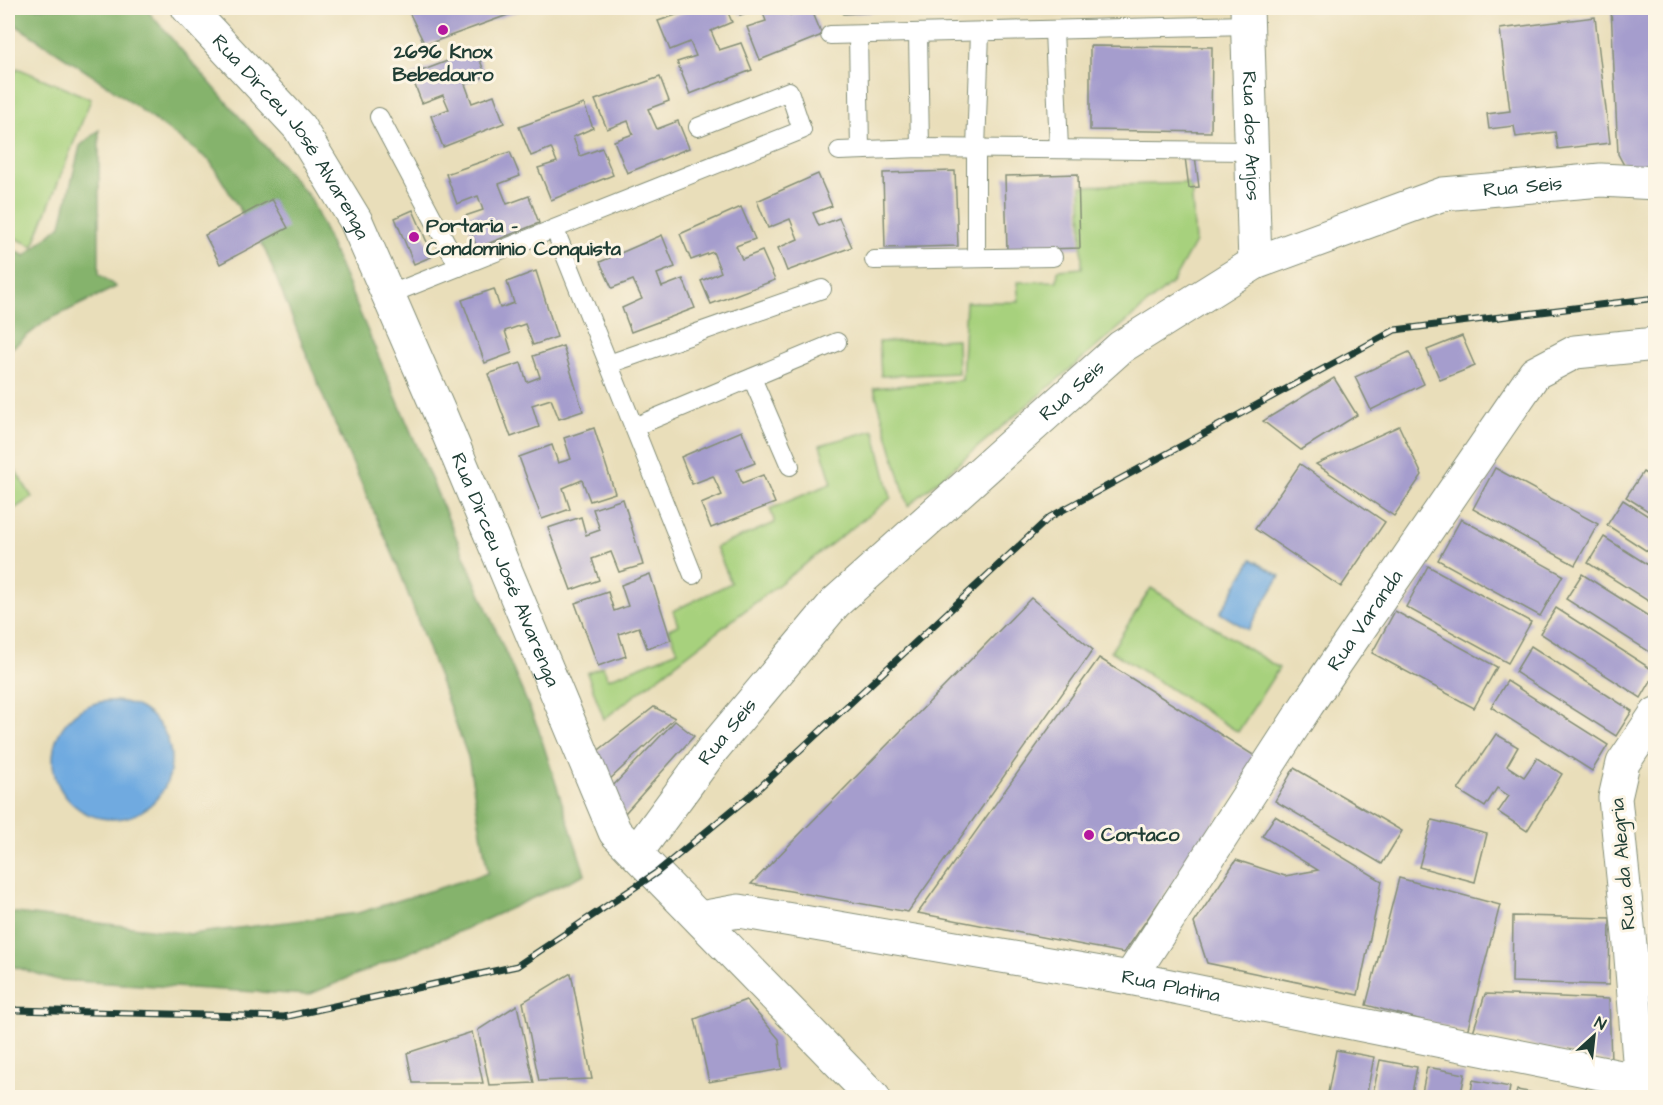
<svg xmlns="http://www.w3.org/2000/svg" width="1663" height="1105" viewBox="0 0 1663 1105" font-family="'Architects Daughter',sans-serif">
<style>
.green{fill:#a7d17d;stroke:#638758;stroke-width:1.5}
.forest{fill:#85b36c;stroke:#527850;stroke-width:1.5}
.water{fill:#70aae0;stroke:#48748a;stroke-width:1.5}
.building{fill:#a59dcd}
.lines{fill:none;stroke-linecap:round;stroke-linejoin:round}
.service-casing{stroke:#848e77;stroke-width:20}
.minor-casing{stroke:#848e77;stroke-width:35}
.secondary-casing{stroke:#848e77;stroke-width:35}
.service{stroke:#fff;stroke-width:18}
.minor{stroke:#fff;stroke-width:33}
.secondary{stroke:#fff;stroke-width:33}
.rail-casing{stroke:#1f3d34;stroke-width:7}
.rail{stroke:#fcf5e5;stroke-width:4.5;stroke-dasharray:14;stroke-linecap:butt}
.poi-dot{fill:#b5179e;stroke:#fcf5e5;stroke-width:2}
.labels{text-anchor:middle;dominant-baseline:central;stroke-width:6;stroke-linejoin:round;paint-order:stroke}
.poi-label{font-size:20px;font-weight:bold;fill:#1f3d34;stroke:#fcf5e5;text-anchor:start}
.street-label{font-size:20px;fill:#1f3d34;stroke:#fcf5e5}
</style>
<rect width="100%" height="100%" fill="#fcf5e5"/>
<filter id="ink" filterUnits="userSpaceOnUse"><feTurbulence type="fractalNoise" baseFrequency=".0167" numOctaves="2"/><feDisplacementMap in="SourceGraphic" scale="12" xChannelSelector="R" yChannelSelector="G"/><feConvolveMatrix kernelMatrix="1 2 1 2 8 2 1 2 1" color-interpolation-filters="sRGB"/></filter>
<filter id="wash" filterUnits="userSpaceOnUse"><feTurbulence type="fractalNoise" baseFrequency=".008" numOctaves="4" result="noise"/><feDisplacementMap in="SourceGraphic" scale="24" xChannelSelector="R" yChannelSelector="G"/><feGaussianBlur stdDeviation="1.35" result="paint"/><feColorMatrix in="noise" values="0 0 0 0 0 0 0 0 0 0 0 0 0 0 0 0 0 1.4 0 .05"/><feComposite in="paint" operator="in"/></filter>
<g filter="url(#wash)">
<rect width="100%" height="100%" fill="#e9deba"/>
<g class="green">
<path d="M17,68l74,31 -58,147 -25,-11v-145z"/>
<path d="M1191,183l4,59 -23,41 -264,223 -34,-118 88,-8 4,-78h53l-2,-20 40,-1 1,-11 24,-2 -1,-82z"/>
<path d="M957,339l1,34 -77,3 -2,-34z"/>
<path d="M874,430l17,68 -287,221 -17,-46 16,-7 5,13 70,-28 -9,-22 9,-4 -5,-14 58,-28 -15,-36 59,-24 -5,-14 62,-26 -12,-38z"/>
<path d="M12,465l20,32 -24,16v-31l4,-3 -4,-6v-5z"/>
<path d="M1151,588l128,80 -41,64 -127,-81z"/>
</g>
<g class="forest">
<path d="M8,8h137l166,191 227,529 47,146 -113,52 -164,69 -250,-15 -50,-15v-53l183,22 167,-21 130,-40 -20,-116 -71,-193 -72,-163 -59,-149 -56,-91 -103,-76 -99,-65z"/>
<path d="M99,130v144l17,13 -70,34 -38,30v-104l17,9 36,-31 19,-79z"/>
</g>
<g class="water">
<path d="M1252,559l28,17 -32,54 -28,-17z"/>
<circle cx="112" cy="760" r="59"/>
</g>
<g id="blocks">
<g class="building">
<path d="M407,8h120l-102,37z"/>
<path d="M697,8h29l6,14 -21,9 8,19 22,-7 11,27 -62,24 -13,-32 19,-6 -6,-14 -20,8 -12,-29z"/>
<path d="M737,8h50l3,7 21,-7 11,27 -62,25 -13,-33 19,-6 -5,-13 -21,7z"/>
<path d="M842,8h84l1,1 -84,5z"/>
<path d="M981,8h60v1l-60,4z"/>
<path d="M1611,8h45v164l-31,-5 -7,-13z"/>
<path d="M1595,17l15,126 -52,6 -3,-17 -39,5 -2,-11 -25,3 -2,-15 23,-3 -10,-82z"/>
<path d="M1090,46l122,1 -1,85 -121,-2z"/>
<path d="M476,50l10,26 -21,8 7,19 22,-8 10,28 -61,24 -12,-31 18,-7 -6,-14 -21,8 -11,-28z"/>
<path d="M660,77l9,24 -21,8 9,20 21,-8 11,27 -62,25 -13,-32 19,-7 -5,-13 -21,8 -12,-29z"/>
<path d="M584,104l9,24 -20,9 7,19 22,-8 11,27 -62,25 -13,-32 19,-6 -6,-14 -20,8 -12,-29z"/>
<path d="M510,152l10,24 -21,8 8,20 22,-8 10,27 -62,25 -12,-32 18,-6 -5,-14 -21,8 -11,-30z"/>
<path d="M1195,156l4,31 -10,1 -4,-31z"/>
<path d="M955,171l3,75 -73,2 -2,-75z"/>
<path d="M818,174l14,32 -19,7 6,13 20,-8 13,29 -65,24 -9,-23 20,-9 -8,-20 -22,9 -11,-27z"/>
<path d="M1078,174l2,74 -73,2 -2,-74z"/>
<path d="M272,199l16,29 -68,36 -15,-29z"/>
<path d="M741,207l14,32 -19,7 6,13 20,-8 13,29 -64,24 -10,-23 20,-9 -8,-20 -22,8 -11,-26z"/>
<path d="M413,210l20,46 -19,8 -19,-46z"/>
<path d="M662,235l13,32 -18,7 5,13 21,-8 12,29 -64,24 -9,-24 20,-9 -9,-19 -21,8 -12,-26z"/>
<path d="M536,271l21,66 -24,8 -8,-21 -20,7 7,22 -27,10 -23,-63 32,-11 6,19 14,-5 -7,-21z"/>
<path d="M1462,336l13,30 -35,14 -13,-30z"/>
<path d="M563,346l20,65 -24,8 -8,-20 -19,6 7,22 -28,10 -23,-63 33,-11 6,19 13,-5 -7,-21z"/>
<path d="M1409,352l15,32 -53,26 -16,-33z"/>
<path d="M1334,378l23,37 -56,35 -38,-29z"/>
<path d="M1399,426l23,49 -28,41 -78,-52z"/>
<path d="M594,428l21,65 -25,8 -8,-21 -19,8 7,21 -28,10 -23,-62 33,-12 6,18 13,-4 -7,-21z"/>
<path d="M742,431l13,32 -18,7 5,13 21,-8 12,28 -64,25 -10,-24 21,-9 -9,-19 -21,8 -11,-27z"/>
<path d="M1300,464l85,58 -44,65 -86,-58z"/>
<path d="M1495,468l103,56 -23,41 -102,-56z"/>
<path d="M1643,472l13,8v36l-30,-19z"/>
<path d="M623,499l20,66 -24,7 -8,-20 -19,7 7,21 -28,10 -23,-62 33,-11 5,18 14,-5 -7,-21z"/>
<path d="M1623,500l33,21v36l-49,-32z"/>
<path d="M1461,519l102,56 -23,41 -102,-56z"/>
<path d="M1604,537l52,33v36l-68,-43z"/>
<path d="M1428,566l103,56 -23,41 -102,-56z"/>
<path d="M650,574l21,66 -24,8 -8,-21 -20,7 7,22 -28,10 -23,-63 33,-11 6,19 14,-5 -7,-21z"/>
<path d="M1582,574l74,47v35l-90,-57z"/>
<path d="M1031,598l62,52 -185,262 -157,-28z"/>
<path d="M1556,608l100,64 -15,26 -101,-65z"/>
<path d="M1395,611l102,56 -23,41 -102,-55z"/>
<path d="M1531,646l101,65 -16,25 -101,-64z"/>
<path d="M1099,658l159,100 -134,195 -206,-40z"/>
<path d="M1507,681l101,64 -16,26 -101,-64z"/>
<path d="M654,707l21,11 -69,65 -11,-30z"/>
<path d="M675,721l19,15 -69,77 -17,-22z"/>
<path d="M1496,734l22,13 -11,19 17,11 13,-19 25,16 -35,57 -29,-19 11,-16 -12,-8 -12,19 -27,-17z"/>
<path d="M1294,768l108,63 -20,33 -107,-63z"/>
<path d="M1275,816l107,65 -24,114 -151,-32 -13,-40 42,-63 49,16 33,-6 -56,-34z"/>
<path d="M1432,820l55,14 -12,48 -56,-15z"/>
<path d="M1399,878l101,27 -33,127 -101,-27z"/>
<path d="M1513,916l97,2 -1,67 -97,-3z"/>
<path d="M571,973l21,106 -53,2 -16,-79z"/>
<path d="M1485,994l124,5 2,63 -138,-30z"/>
<path d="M746,1000l33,39 3,30 -73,13 -14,-63z"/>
<path d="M517,1005l17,78 -45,2 -11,-55z"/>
<path d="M472,1032l11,51h-70l-6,-30z"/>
<path d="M1336,1050l38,7 -8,41h-39z"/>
<path d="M1380,1060l37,7 -6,31h-39z"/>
<path d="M1427,1067l38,7 -5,24h-39z"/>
<path d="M1473,1080l37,7 -2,11h-38z"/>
<path d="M1517,1090l33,6v2h-35z"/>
</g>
</g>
</g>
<g filter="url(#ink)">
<use href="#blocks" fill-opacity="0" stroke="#848e77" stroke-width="1.5"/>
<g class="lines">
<defs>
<g id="service">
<path d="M1054,30l5,119"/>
<path d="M918,33l2,115"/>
<path d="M830,35l418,-10"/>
<path d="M858,35l2,115"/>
<path d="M379,117l80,150"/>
<path d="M839,151l81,-3 332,3"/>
<path d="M555,230l138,345"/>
<path d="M976,258v-109l4,-117"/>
<path d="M874,260l179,-3"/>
<path d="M388,295l414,-165 -13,-39 -91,36"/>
<path d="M609,364l213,-75"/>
<path d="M752,378l38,88"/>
<path d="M634,427l203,-85"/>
</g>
<g id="minor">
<path id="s1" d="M1247,8l8,255"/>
<path id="s2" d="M636,853l76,-103 123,-147 286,-256 134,-84 188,-69 158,-14 55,3"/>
<path id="s3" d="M700,918l39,-7 391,67 510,103"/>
<path id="s4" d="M1130,978l177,-273 228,-332 40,-21 81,-8"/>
<path d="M1642,1098l-12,-153 -15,-147 8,-35 33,-49"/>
</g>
<g id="secondary">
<path id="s5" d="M188,8l111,119 57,94 85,195 174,416 259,266"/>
</g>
</defs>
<use href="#service" class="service-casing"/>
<use href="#minor" class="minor-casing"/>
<use href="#secondary" class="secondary-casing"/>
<use href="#service" class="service"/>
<use href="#minor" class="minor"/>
<use href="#secondary" class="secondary"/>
<defs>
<path id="rail" d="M8,1007l8,3 268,7 233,-51 139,-93 102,-84 292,-272 345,-187 261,-32"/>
</defs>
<use href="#rail" class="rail-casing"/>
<use href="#rail" class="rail"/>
</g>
</g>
<g class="poi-dot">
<circle cx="443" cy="30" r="6"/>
<circle cx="414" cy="237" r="6"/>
<circle cx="1089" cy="835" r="6"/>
</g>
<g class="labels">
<g class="poi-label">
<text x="443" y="52" text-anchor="middle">2696 Knox<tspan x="443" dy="23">Bebedouro</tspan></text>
<text x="426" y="226">Portaria -<tspan x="426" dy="23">Condominio Conquista</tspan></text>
<text x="1101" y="835">Cortaco</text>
</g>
<g class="street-label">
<text stroke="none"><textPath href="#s1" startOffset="128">Rua dos Anjos</textPath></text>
<text stroke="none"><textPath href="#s5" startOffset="166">Rua Dirceu José Alvarenga</textPath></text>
<text stroke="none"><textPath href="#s2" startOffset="1142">Rua Seis</textPath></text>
<text stroke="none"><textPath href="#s2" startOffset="638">Rua Seis</textPath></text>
<text stroke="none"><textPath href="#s5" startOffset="652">Rua Dirceu José Alvarenga</textPath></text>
<text stroke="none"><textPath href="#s4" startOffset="428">Rua Varanda</textPath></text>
<text stroke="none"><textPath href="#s2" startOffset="152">Rua Seis</textPath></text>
<text transform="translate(1623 864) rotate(-95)">Rua da Alegria</text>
<text stroke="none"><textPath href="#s3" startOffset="478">Rua Platina</textPath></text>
</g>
</g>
<rect width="1663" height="1105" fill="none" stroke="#fcf5e5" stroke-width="30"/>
<g transform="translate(1594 1036) rotate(27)" stroke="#fcf5e5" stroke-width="4.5" paint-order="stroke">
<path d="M0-4.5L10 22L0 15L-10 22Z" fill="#1f3d34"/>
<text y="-9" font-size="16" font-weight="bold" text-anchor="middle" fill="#1f3d34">N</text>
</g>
</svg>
